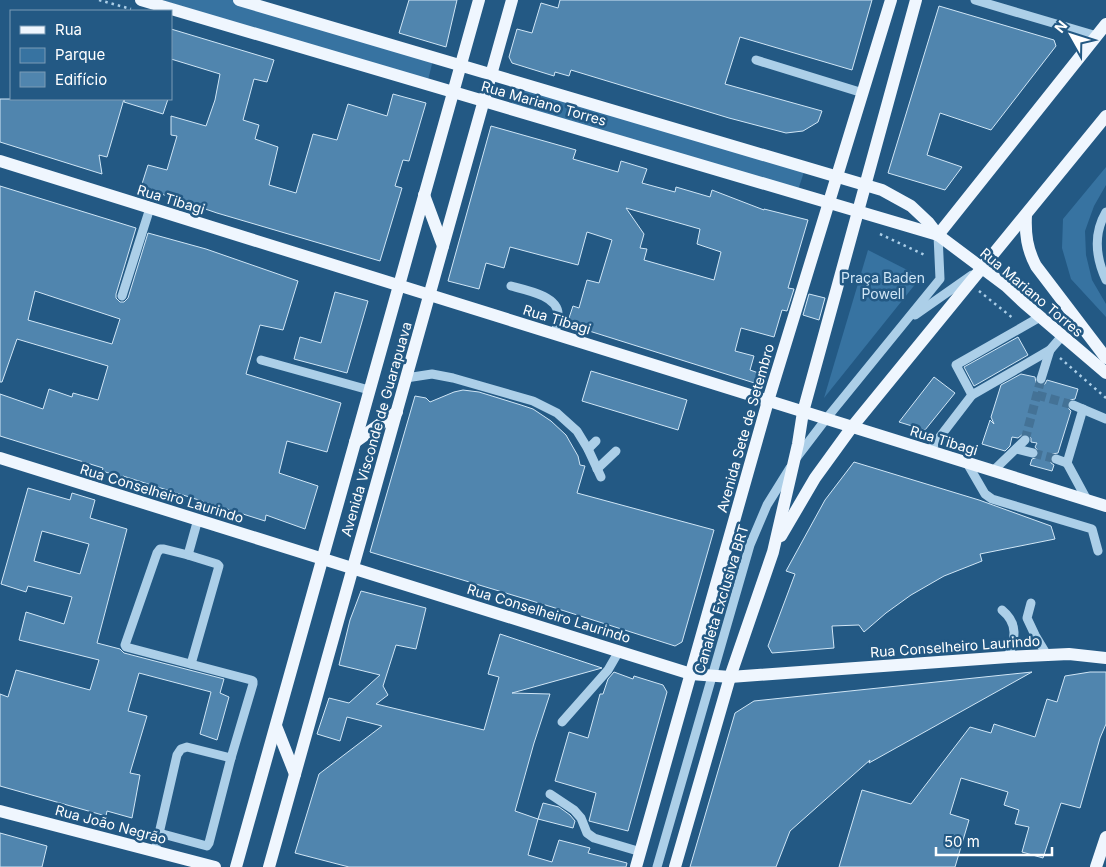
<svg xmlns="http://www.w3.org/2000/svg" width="1106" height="867" viewBox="0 0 1106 867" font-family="Inter,sans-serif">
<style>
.green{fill:#3773a1}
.building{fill:#5085ae;stroke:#d0e6f6;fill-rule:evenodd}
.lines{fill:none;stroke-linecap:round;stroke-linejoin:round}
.minor-tunnel{stroke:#447296;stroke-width:9;stroke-dasharray:9 4.5;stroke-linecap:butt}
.path{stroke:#accfe8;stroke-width:2.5;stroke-dasharray:2.5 4;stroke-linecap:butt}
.minor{stroke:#accfe8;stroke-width:9}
.major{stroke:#eff6fe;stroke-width:12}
.labels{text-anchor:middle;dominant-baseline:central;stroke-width:5;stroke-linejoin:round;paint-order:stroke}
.street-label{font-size:14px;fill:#fff;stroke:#235984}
.park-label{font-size:14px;fill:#d0e6f6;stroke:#235984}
</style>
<rect width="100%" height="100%" fill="#235984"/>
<g class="green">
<path d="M162,0h74l197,60 -6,24z"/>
<path d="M517,84l288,85 -7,21 -287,-85z"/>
<path d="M1106,167v18l-12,21 -9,25 1,24 6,25 14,24v13l-35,-38 -9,-31 1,-29z"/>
<path d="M868,250l53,27 -97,121z"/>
</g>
<g class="building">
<path d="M409,0h48l-11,47 -47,-14z"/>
<path d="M560,0h312l-20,70 -112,-33 -15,47 97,27 -4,11 -15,9 -17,2 -57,-15 -158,-48 -2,6 -14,-4 -1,4 -42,-13 -3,-6 8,-28 15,4 9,-30 17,5z"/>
<path d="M939,6l115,34 2,6 -65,84 -51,-17 -13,42 35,12 -17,23 -57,-17z"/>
<path d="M171,29l103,31 -7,22 -13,-3 -11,41 16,5 -4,14 23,8 -9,38 27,8 17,-59 24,6 11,-36 39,12 6,-22 33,9 -17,58 -6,-1 -8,26 7,2 -22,73 -163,-48 -76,-26 7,-22 19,5 10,-34 -6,-1v-19l35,10 9,-26 5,-26 -49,-15z"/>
<path d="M0,99h124l-17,58 -8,-2 3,19 -102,-32z"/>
<path d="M125,99h43l-5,15 -39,-12z"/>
<path d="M491,126l85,24 -3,9 45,13 3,-11 26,8 -5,14 33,9 1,-5 34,10 2,-7 52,20v-1l44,11 -20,68 6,1 -7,22 -5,-1 -8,27 -33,-9 -6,23 19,5 -4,14 17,6 -3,10 -197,-62 6,-18 6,2 8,-28 12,3 13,-43 -25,-8 -9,33 -68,-18 -6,21 -18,-5 -7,26 -31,-8zM626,208l74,21 -3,15 24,8 -7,28 -70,-20 3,-11 -7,-1 4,-14z"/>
<path d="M0,186l136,42 -20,66v4l4,4h4l4,-4 20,-65 58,16 92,32 -15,49 -23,-5 -14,49 95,29 -14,49 -40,-11 -8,32 39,13 -13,43 -39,-14 -1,6 -142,-45 -1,1 -20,-6 1,-3 -103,-32v-42l43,15 6,-20 23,8 1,-4 25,7 10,-34 -91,-27 -15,43h-2zM35,291l85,28 -8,25 -84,-24z"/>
<path d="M335,292l33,9 -21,72 -53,-14 6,-22 21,6z"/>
<path d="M809,294l16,4 -6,22 -16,-5z"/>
<path d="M1018,337l10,18 -54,31 -10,-19z"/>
<path d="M591,371l96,29 -9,30 -96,-29z"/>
<path d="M1021,374l14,3 1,6 4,2 5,-1 2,-4 31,9 -3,10 -5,1 -3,3 1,5 3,3 -13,42 -6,1 -2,3 1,6 3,2 -2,6 -22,-6 2,-6 6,-2 1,-5 -4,-5 2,-4 -6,-1v-4l-4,-4h-4l-5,4 -6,-1 -2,9 -5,5 -23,-7 8,-24 4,4 -3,-7 10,-32z"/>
<path d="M934,377l21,16 -30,37 -26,-8z"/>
<path d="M463,390l16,2 42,13 12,4 18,12 15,14 12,21 2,9 5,1 -8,27 137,37 -32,112 -7,4 -123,-39 -182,-55 45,-156 11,2 4,4 24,-10z"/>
<path d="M854,462l125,38 72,26 4,13 -75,15 2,7 -38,15 -33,19 -25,18 -22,19 -5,-7 -27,1 2,22 -62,5 -4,-7 27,-72 -9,-3 39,-71z"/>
<path d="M28,488l42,12 2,-7 23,7 -5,18 37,11 -30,114 23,6 4,4 100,26 -4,14 9,4 -12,43 -17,-6 11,-42 -72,-19 -11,38 19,5 -17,57 10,2 -8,43 -25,-7 -1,5 -106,-30v-92l8,3 8,-27 74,20 9,-30 -80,-20 7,-28 38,12 8,-27 -44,-11 -2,6 -25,-8zM42,531l47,13 -9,30 -46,-13z"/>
<path d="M361,591l65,17 -10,41 -20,-4 -13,41 5,9 -12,9 108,26 15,-53 -11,-3 12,-40 102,34 -90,25 38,1 -16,49 -19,68 23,8 -10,36 24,7 7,-22 31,8 -2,5 39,10 -1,4h-277l-54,-14 24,-79 63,-48 -35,-9 -7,24 -23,-7 12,-36 20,5 31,-28 -41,-10 11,-45z"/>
<path d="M614,672l19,7 1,-3 29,9 4,7 -39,139 -39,-10 7,-28 -41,-12 14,-49 19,6 12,-44h3l5,-15z"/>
<path d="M1032,672l-163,91 1,-3 -80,71 -14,36h-86l45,-154 19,-12z"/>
<path d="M1090,672h16v52l-6,14 -20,70 -19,-5 -18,55 -21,-6 7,-25 -14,-3 4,-14 -15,-5 4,-13 -47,-14 -11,36 19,6 -14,47h-116l23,-77 49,14 59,-77 21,6 3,-9 41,13 12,-38 10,3 8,-26z"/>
<path d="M543,803l16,4 11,8 5,6 -2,7 -35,-9z"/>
<path d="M0,833l47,13 -5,21h-42z"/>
</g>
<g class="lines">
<g class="minor-tunnel">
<path d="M1037,395l36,10"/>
<path d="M1025,440l16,-61"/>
<path d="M1033,453l23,6"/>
</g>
<g class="path">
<path d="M99,0l32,9"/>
<path d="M880,234l47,22"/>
<path d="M979,291l35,28"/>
<path d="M1060,358l46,40"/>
</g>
<g class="minor">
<path d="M975,0l122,36"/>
<path d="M756,60l107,33"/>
<path d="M1106,212c-13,22 -10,46 0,68"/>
<path d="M511,286c15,4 48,10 47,29 0,6 -2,13 -3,19"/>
<path d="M122,296l28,-88"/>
<path d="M915,315l57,-40"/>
<path d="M1040,317l-84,48 16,30 78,-45 12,-14"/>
<path d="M261,360l108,30"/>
<path d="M406,378l26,-4 21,4 80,23 24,12 20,18 11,18 13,28"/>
<path d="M1041,379l9,-29"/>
<path d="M1073,405l33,14"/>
<path d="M1083,409l-16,54 20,37"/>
<path d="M588,449l8,-8"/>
<path d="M1016,449l17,4"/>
<path d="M929,451l43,-56"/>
<path d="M797,457l29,-38 114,-140 -2,-44"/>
<path d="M1056,459l11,4"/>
<path d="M967,463l18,31 7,5 100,30 6,22"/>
<path d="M597,469l19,-18"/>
<path d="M993,471l32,-31"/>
<path d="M188,555l29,9 2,2 -28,98"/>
<path d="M1031,603l-4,15 8,17 12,20"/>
<path d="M1002,610c17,14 13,29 6,47"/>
<path d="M562,722l46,-52 11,-19"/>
<path d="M550,794l24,16 7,8 6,15 7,5 47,14"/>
<path d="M159,833l48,13 2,-3 22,-85"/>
<path d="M155,851l22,-96 4,-6 6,-2 44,11 22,-74v-3l-2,-1 -125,-33 -1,-2 32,-92 3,-4h4l24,6 10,-36"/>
<path d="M657,867l93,-322 17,-40 23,-37"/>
</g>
<g class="major">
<path d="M141,0l797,235"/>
<path d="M239,0l643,190 29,16 17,16 10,13 68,51 18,17 82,70"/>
<path d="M0,161l1106,345"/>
<path d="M424,195l19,51"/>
<path d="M1026,215c-1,19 1,34 10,51l70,92"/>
<path d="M938,235l168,-211"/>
<path d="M355,442l42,-30"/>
<path d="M0,458l691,216 39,3 278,-20 61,-3 37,4"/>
<path d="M781,536l34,-58 37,-51 254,-311"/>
<path d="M276,726l19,48"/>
<path d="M0,811l215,56"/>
<path d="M236,867l243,-867"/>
<path d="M269,867l243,-867"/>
<path d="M636,867l132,-466 123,-401"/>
<path d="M675,867l55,-190 43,-125 25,-108 5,-32 113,-412"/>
<path d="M1096,867l10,-30"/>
</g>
</g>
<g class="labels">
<g class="street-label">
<text transform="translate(544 103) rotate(16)">Rua Mariano Torres</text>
<text transform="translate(171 199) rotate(17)">Rua Tibagi</text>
<text transform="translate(1032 292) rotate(40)">Rua Mariano Torres</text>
<text transform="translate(557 319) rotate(17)">Rua Tibagi</text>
<text transform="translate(745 428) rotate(-74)">Avenida Sete de Setembro</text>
<text transform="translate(376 429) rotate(-74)">Avenida Visconde de Guarapuava</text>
<text transform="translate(944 440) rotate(17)">Rua Tibagi</text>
<text transform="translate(162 493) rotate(17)">Rua Conselheiro Laurindo</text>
<text transform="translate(721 599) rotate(-73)">Canaleta Exclusiva BRT</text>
<text transform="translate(549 613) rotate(17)">Rua Conselheiro Laurindo</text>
<text transform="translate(955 646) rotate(-4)">Rua Conselheiro Laurindo</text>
<text transform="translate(111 824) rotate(15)">Rua João Negrão</text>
</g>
<g class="park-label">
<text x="883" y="277">Praça Baden<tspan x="883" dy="16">Powell</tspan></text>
</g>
</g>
<rect x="10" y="10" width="162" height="90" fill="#235984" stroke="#7b9bb5"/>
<rect x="20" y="26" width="25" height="8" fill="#eff6fe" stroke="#7b9bb5"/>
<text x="55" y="35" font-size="15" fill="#ffffff">Rua</text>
<rect x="20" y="48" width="25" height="15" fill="#3773a1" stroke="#7b9bb5"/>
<text x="55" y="60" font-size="15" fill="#ffffff">Parque</text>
<rect x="20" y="72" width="25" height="15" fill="#5085ae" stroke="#7b9bb5"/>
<text x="55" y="85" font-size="15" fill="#ffffff">Edifício</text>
<g transform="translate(1071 35) rotate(309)" stroke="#235984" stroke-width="4" paint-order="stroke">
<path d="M0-4L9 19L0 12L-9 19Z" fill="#ffffff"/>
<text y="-8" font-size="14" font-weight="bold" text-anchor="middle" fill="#ffffff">N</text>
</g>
<path d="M936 847v8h116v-8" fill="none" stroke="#ffffff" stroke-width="2.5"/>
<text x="944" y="847" font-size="15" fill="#ffffff" stroke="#235984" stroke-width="4" paint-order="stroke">50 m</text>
</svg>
